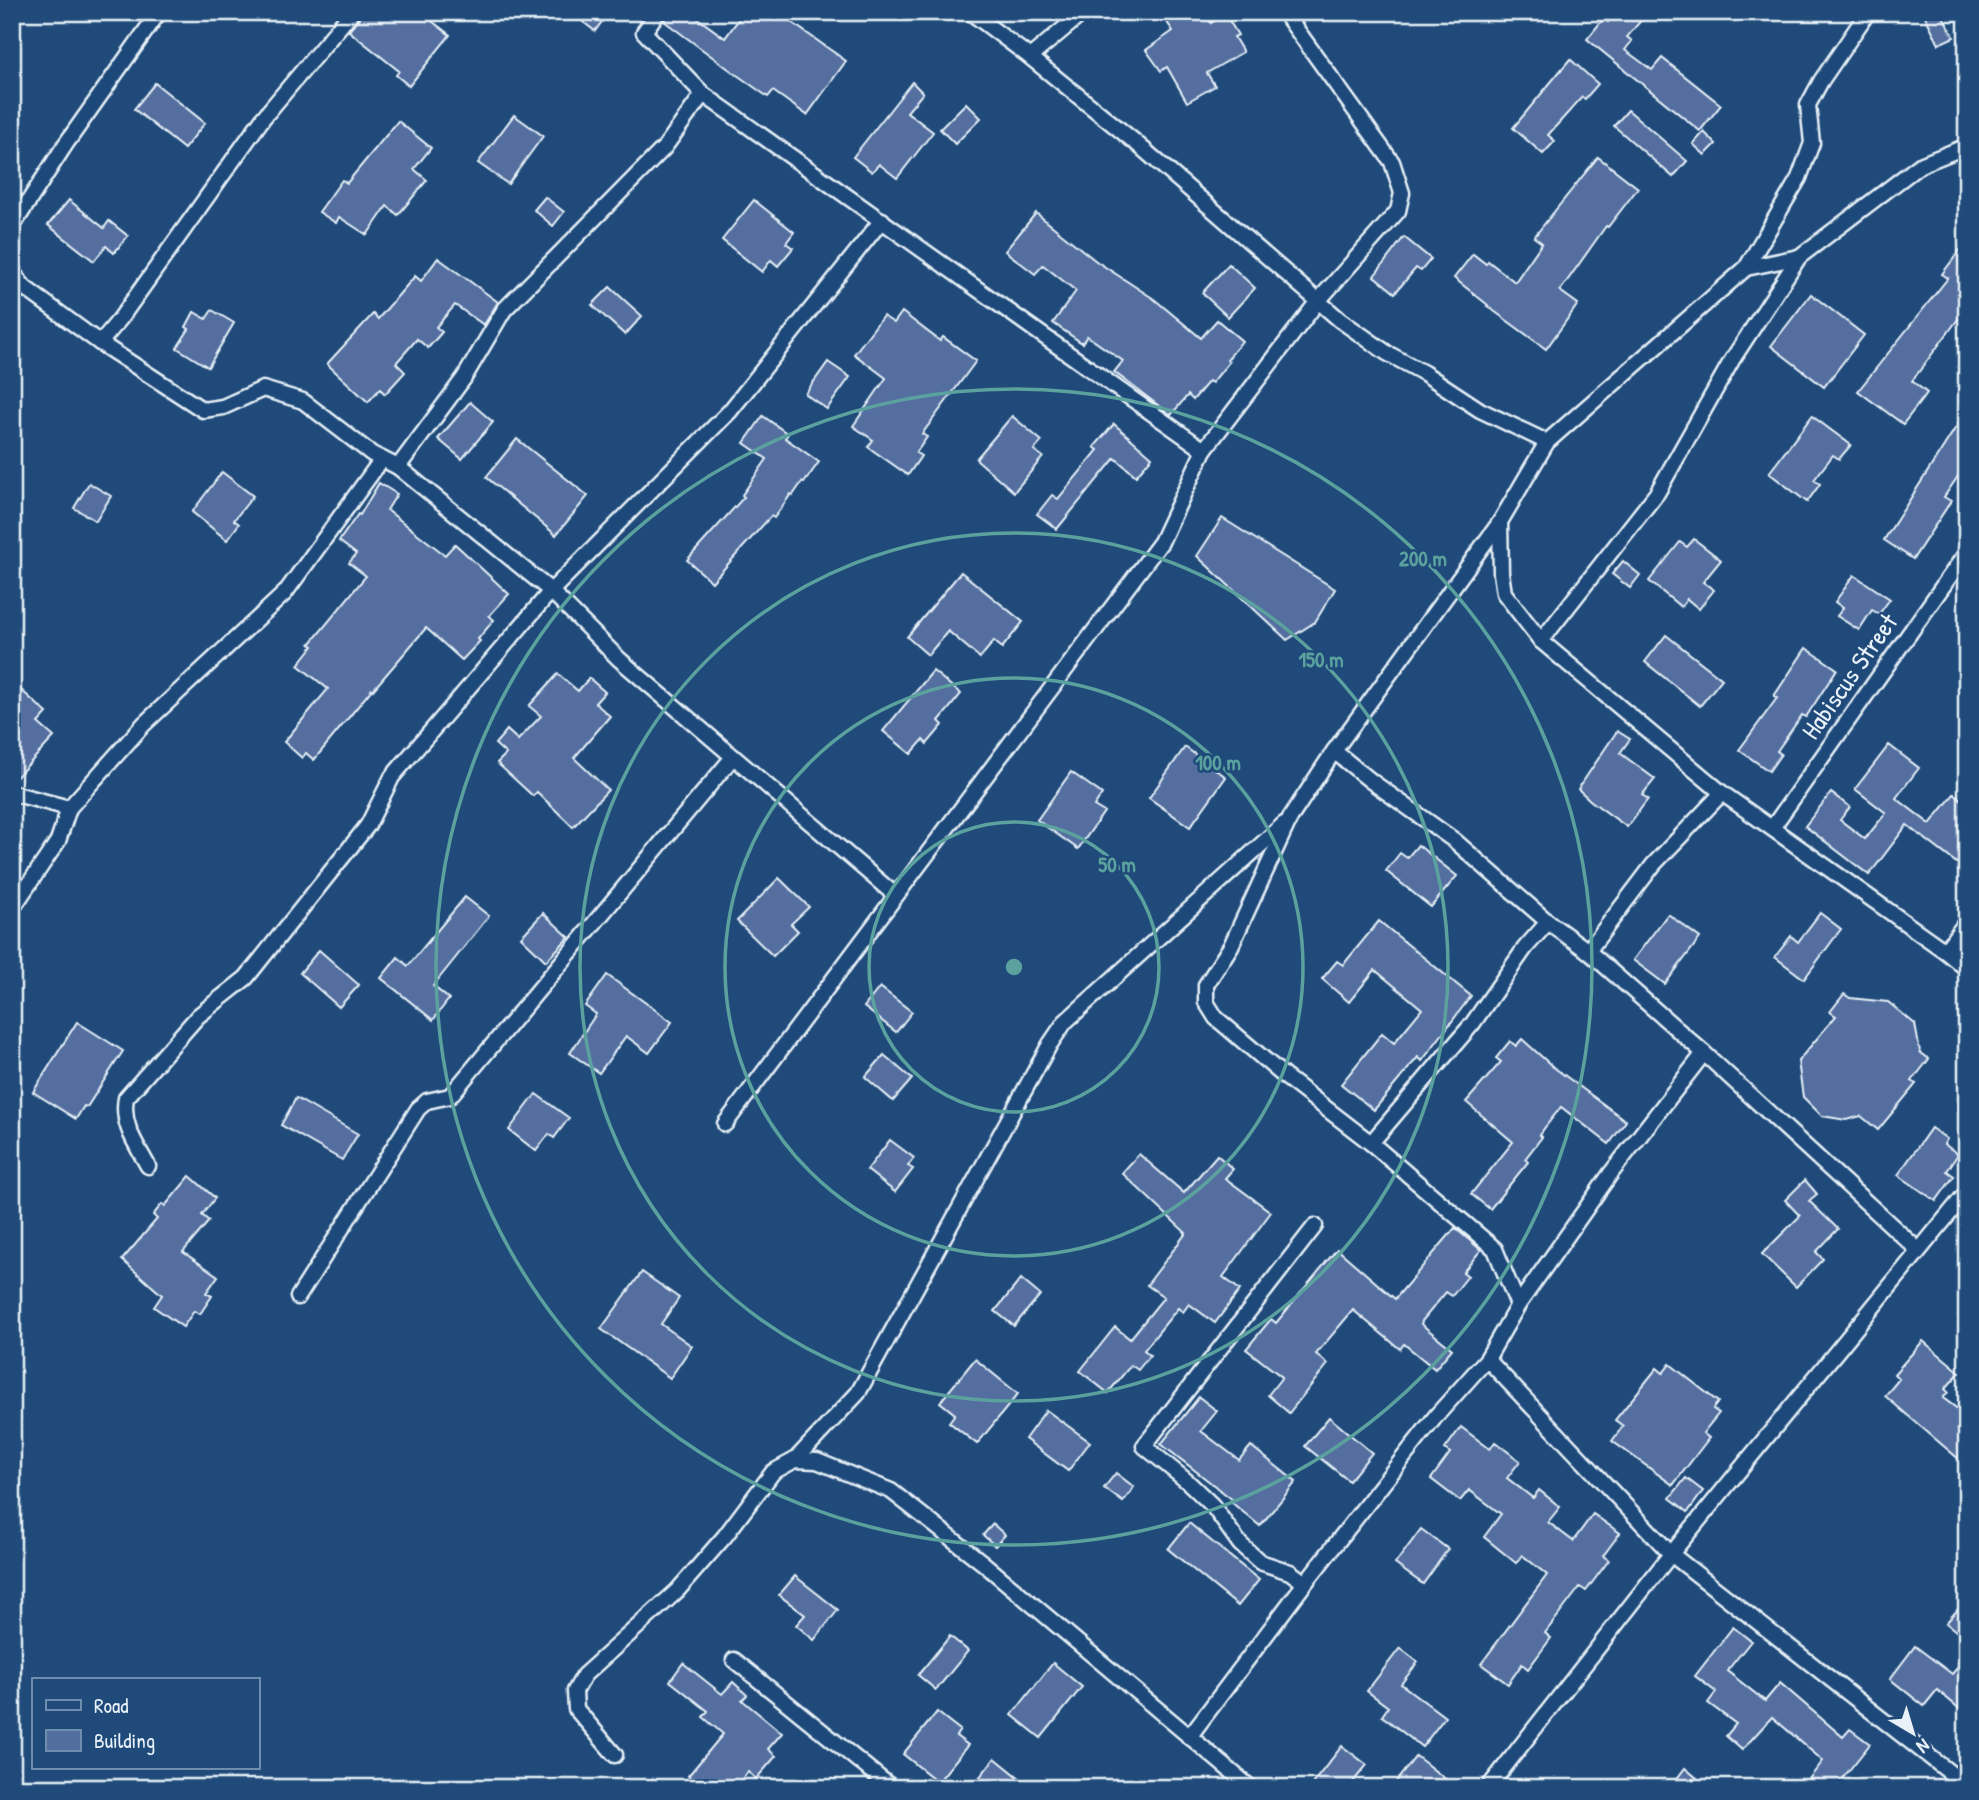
<svg xmlns="http://www.w3.org/2000/svg" width="1979" height="1800" viewBox="0 0 1979 1800" font-family="'Patrick Hand',sans-serif">
<style>
.building{fill:#526e9f;stroke:#e8f1f8;stroke-width:2}
.lines{fill:none;stroke-linecap:round;stroke-linejoin:round}
.street-casing{stroke:#e8f1f8;stroke-width:19}
.street{stroke:#1f4a7a;stroke-width:14}
.ring{fill:none;stroke:#5ba19e;stroke-width:3.5}
.labels{text-anchor:middle;dominant-baseline:central;stroke-width:5;stroke-linejoin:round;paint-order:stroke}
.street-label{font-size:26px;fill:#e8f1f8;stroke:#1f4a7a}
.centre{fill:#5ba19e;stroke:#1f4a7a;stroke-width:3.5}
.ring-label{font-size:21px;text-anchor:middle;font-weight:bold;fill:#5ba19e;stroke:#1f4a7a;stroke-width:5;stroke-linejoin:round;paint-order:stroke}
</style>
<rect width="100%" height="100%" fill="#1f4a7a"/>
<filter id="ink" filterUnits="userSpaceOnUse"><feTurbulence type="fractalNoise" baseFrequency=".0143" numOctaves="2"/><feDisplacementMap in="SourceGraphic" scale="14" xChannelSelector="R" yChannelSelector="G"/><feConvolveMatrix kernelMatrix="1 2 1 2 8 2 1 2 1" color-interpolation-filters="sRGB"/></filter>
<g filter="url(#ink)">
<g class="building">
<path d="M364,12h56l30,23 -41,51 -13,-11 3,-4 -50,-40z"/>
<path d="M570,12h39l-14,19z"/>
<path d="M668,12h21l36,26 19,-26h33l69,49 -39,54 -34,-24 -5,6 -38,-27 -66,-49z"/>
<path d="M1160,12h44l7,11 14,-9 13,21 -4,2 9,15 -36,21 8,13 -28,16 -20,-35 -6,4 -15,-21 27,-19z"/>
<path d="M1616,12h32l-21,25 5,4 -7,9 27,20 10,-12 59,47 -21,26 -113,-92 17,-21 4,4z"/>
<path d="M1923,12h18l13,25 -15,7z"/>
<path d="M1570,59l28,25 -13,15 -3,-2 -34,38 7,6 -12,13 -30,-26z"/>
<path d="M912,82l11,11 -16,19 26,20 -36,46 -18,-14 -7,8 -19,-15z"/>
<path d="M155,83l50,40 -21,26 -50,-40z"/>
<path d="M966,103l15,15 -26,26 -15,-15z"/>
<path d="M1628,110l59,51 -14,16 -59,-51z"/>
<path d="M514,115l29,21 -35,48 -30,-21z"/>
<path d="M398,121l33,27 -17,21 13,11 -29,35 -11,-9 -20,29 -28,-18 -3,6 -17,-11 23,-32 5,3z"/>
<path d="M1704,132l12,12 -11,11 -12,-11z"/>
<path d="M1598,157l40,31 -30,39 -2,-1 -46,65 18,13 -32,45 -59,-43 1,-1 -34,-27 19,-24 13,10 2,-3 27,21 27,-39 -8,-6z"/>
<path d="M545,197l19,15 -11,14 -19,-16z"/>
<path d="M69,200l35,28 5,-7 19,15 -14,17 -8,-7 -12,15 -46,-36z"/>
<path d="M754,200l40,32 -8,11 7,5 -15,18 -7,-6 -9,12 -40,-32z"/>
<path d="M1036,213l60,48 58,38 47,39 16,-18 25,21 -15,19 2,2 -17,21 -3,-2 -16,19 -5,-5 -17,20 -57,-43 9,-11 -36,-25 -5,7 -29,-20 23,-32 -33,-26 -8,9 -30,-23z"/>
<path d="M1404,237l27,22 -10,12 -5,-3 -21,25 -21,-17z"/>
<path d="M1967,241v66l-55,74 15,12 -24,31 -45,-33 90,-113 -6,-4z"/>
<path d="M438,258l60,44 -14,23 -29,-20 -19,22 6,5 -14,16 -11,-9 -21,24 9,9 -20,22 -5,-5 -12,13 -41,-38 46,-50 5,5 37,-43 6,5z"/>
<path d="M1229,264l26,24 -27,29 -26,-24z"/>
<path d="M610,287l32,29 -17,19 -33,-30z"/>
<path d="M1811,294l53,41 -40,52 -53,-41z"/>
<path d="M212,310l22,13 -26,44 -31,-19 12,-19 -3,-2 8,-15 12,7z"/>
<path d="M902,312l38,29 3,-4 33,24 -54,73 5,3 -11,16 5,3 -13,19 -40,-28 5,-7 -20,-14 33,-48 -32,-24 29,-38 11,7z"/>
<path d="M828,362l22,15 -23,32 -22,-15z"/>
<path d="M470,402l23,20 -31,37 -24,-20z"/>
<path d="M1967,410v53l-23,34 7,4 -38,58 -29,-19z"/>
<path d="M763,416l25,18 -3,4 34,24 -15,21 -2,-1 -9,13 -2,-1 -17,24 -3,-2 -59,66 -25,-22 57,-63 -2,-2 25,-36 -23,-16z"/>
<path d="M1012,416l30,25 -8,9 9,7 -29,35 -38,-33z"/>
<path d="M1812,416l39,29 -12,14 -6,-4 -19,25 6,4 -13,18 -38,-29z"/>
<path d="M1114,424l38,33 -16,19 -21,-18 -58,71 -20,-15 15,-19 6,4 40,-49 -4,-3z"/>
<path d="M517,439l71,57 -32,39 -70,-58z"/>
<path d="M222,472l31,24 -19,24 5,4 -12,16 -35,-28z"/>
<path d="M89,483l22,13 -15,25 -22,-13z"/>
<path d="M379,483l18,11 -10,16 58,45 10,-11 54,50 -20,22 5,4 -16,19 2,2 -18,19 -36,-32 -53,62 -1,-1 -58,71 -8,-7 -4,5 -18,-16 44,-53 -30,-24 15,-19 -3,-2 56,-68 -17,-13 7,-9 -17,-13 19,-27 2,1z"/>
<path d="M1222,518l113,71 -20,33 -28,18 -90,-84z"/>
<path d="M1694,539l27,21 -18,22 11,8 -15,19 -12,-10 -6,8 -32,-26 31,-39 7,5z"/>
<path d="M1623,561l17,14 -10,13 -18,-14z"/>
<path d="M961,572l62,50 -21,26 -8,-7 -14,17 -32,-27 -20,24 -21,-18z"/>
<path d="M1854,575l36,24 -11,15 -7,-4 -13,20 -22,-14 6,-8 -8,-6z"/>
<path d="M1666,635l56,44 -22,27 -55,-44z"/>
<path d="M1806,648l31,21 -31,48 -4,-2 -25,36 4,3 -12,17 -30,-21 38,-52 -3,-2z"/>
<path d="M933,671l28,23 -22,27 4,4 -16,19 -4,-4 -12,14 -28,-23z"/>
<path d="M558,674l20,17 11,-13 16,14 -10,11 15,13 -36,42 34,32 -35,37 -36,-35 -4,4 -36,-33 9,-9 -11,-10 12,-14 11,10 23,-24 -12,-10z"/>
<path d="M12,682l35,31 -9,10 16,14 -42,45z"/>
<path d="M1617,731l13,8 -10,14 35,26 -13,16 6,4 -21,28 -36,-26 -13,-12z"/>
<path d="M1889,745l30,23 -23,30 34,26 24,-30 13,10v49l-9,11 -51,-39 -38,50 -64,-49 26,-33 19,14 -10,13 25,19 21,-26 -31,-24z"/>
<path d="M1185,747l41,30 -36,50 -41,-29z"/>
<path d="M1071,772l31,22 -8,12 10,6 -26,37 -41,-29z"/>
<path d="M1418,845l39,31 -26,31 -45,-36 14,-18 7,5z"/>
<path d="M779,878l30,29 -18,17 7,7 -25,25 -36,-35z"/>
<path d="M465,897l24,19 -56,70 16,13 -16,21 -52,-42 17,-21 10,9z"/>
<path d="M543,913l26,24 -23,24 -25,-24z"/>
<path d="M1820,913l21,16 -37,50 -29,-22 16,-21 7,6z"/>
<path d="M1668,914l32,24 -35,46 -32,-24z"/>
<path d="M1379,921l92,75 -49,65 -4,-4 -44,53 -33,-26 41,-51 12,10 28,-34 -47,-39 -26,32 -27,-23 15,-18 6,4z"/>
<path d="M319,950l40,35 -20,22 -39,-34z"/>
<path d="M607,975l65,47 -23,31 -23,-17 -27,37 -29,-20 26,-39 -11,-8z"/>
<path d="M880,987l32,25 -16,20 -32,-25z"/>
<path d="M1844,994l6,4 38,4 27,22 5,28 9,7 -17,22 4,3 -38,46 -17,-14 -15,4 -24,-4 -19,-19 -5,-36 38,-45 -6,-4z"/>
<path d="M77,1022l46,29 -36,56 -3,-1 -8,13 -43,-27z"/>
<path d="M1522,1039l30,27 74,55 -17,23 -48,-37 -22,28 3,2 -17,22 3,3 -38,47 -19,-15 42,-52 -47,-40 35,-40 -5,-4 14,-17 6,5z"/>
<path d="M884,1055l28,24 -19,22 -28,-24z"/>
<path d="M536,1094l33,24 -15,20 -5,-4 -13,17 -27,-21z"/>
<path d="M296,1098l62,36 -16,26 -61,-35z"/>
<path d="M1931,1128l16,11 -3,5 14,10 -11,17 7,5 -18,25 -38,-26z"/>
<path d="M890,1140l24,18 -6,8 5,3 -18,23 -28,-22z"/>
<path d="M1139,1154l45,39 33,-38 16,14 -8,9 46,34 -48,65 17,13 -25,33 -26,-19 -6,8 -5,-4 -34,42 6,5 -12,15 -7,-5 -23,28 -28,-22 35,-44 15,12 34,-42 -17,-12 39,-52 -64,-60z"/>
<path d="M190,1176l25,22 -13,17 7,6 -26,31 35,24 -12,17 6,3 -12,18 -6,-3 -11,16 -29,-20 8,-12 -40,-35 35,-41 -4,-4 9,-11 3,2z"/>
<path d="M1805,1180l12,14 -8,7 29,28 -22,23 7,7 -27,28 -34,-33 38,-38 -15,-16z"/>
<path d="M1455,1228l26,22 -18,22 5,4 -16,20 -6,-4 -24,29 -1,3 31,25 -17,20 -31,-25 -4,5 -47,-39 -37,44 12,10 -39,49 -21,-18 14,-18 -36,-28 25,-30 5,4 61,-74 58,50z"/>
<path d="M642,1272l37,26 -18,26 31,22 -22,32 -69,-49z"/>
<path d="M1021,1279l19,16 -26,31 -19,-15z"/>
<path d="M1923,1341l37,31 -15,17 3,3 -5,6 24,18v50l-82,-70 14,-17 -5,-5z"/>
<path d="M975,1359l43,35 -41,50 -28,-22 6,-8 -15,-12z"/>
<path d="M1670,1364l48,38 -5,7 6,4 -16,20 6,5 -36,47 -61,-44 11,-15 -8,-6 42,-52 6,5z"/>
<path d="M1199,1397l18,14 -16,20 38,29 12,-14 45,36 -36,44 -29,-24 2,-2 -72,-56z"/>
<path d="M1046,1410l44,32 -22,29 -43,-32z"/>
<path d="M1329,1417l43,36 -23,28 -44,-35z"/>
<path d="M1461,1427l29,22 5,-7 25,19 -13,17 26,20 6,-8 21,17 -12,15 25,19 20,-27 27,19 -17,23 6,4 -23,31 -6,-4 -35,46 6,5 -23,31 -6,-5 -14,20 -27,-20 66,-89 -25,-20 -6,8 -32,-26 17,-23 -32,-24 -9,11 -29,-22 19,-26 -5,-4z"/>
<path d="M1116,1473l18,14 -11,15 -19,-14z"/>
<path d="M1686,1478l17,13 -15,21 -18,-14z"/>
<path d="M1189,1523l70,57 -21,26 -70,-57z"/>
<path d="M993,1524l12,11 -10,11 -12,-11z"/>
<path d="M1421,1529l27,20 -25,35 -28,-20z"/>
<path d="M795,1576l43,34 -24,30 -18,-15 9,-10 -26,-20z"/>
<path d="M1967,1599v41l-21,-17z"/>
<path d="M1733,1627l18,14 -24,30 38,30 15,-18 63,54 7,-8 20,15 -35,44h-33l21,-27 -51,-44 -30,33 -16,-14 10,-12 -28,-21 8,-11 -21,-16z"/>
<path d="M950,1636l18,15 -32,39 -18,-15z"/>
<path d="M1915,1646l37,28 15,-17v58l-30,-25 -13,16 -34,-27z"/>
<path d="M1400,1648l18,14 -17,22 44,33 -23,30 -40,-31 6,-9 -21,-16z"/>
<path d="M683,1663l39,31 11,-12 14,13 -5,5 40,33 -14,16 8,7 -20,23 -8,-7 -13,16h-33l-14,-12 35,-42 -20,-17 5,-6 -38,-30z"/>
<path d="M1053,1663l29,24 -41,51 -29,-23z"/>
<path d="M937,1712l23,18 -4,6 12,9 -30,37 -35,-28z"/>
<path d="M1342,1746l25,19 -19,23h-39z"/>
<path d="M1416,1756l41,32h-66z"/>
<path d="M995,1758l37,30h-61z"/>
<path d="M1685,1768l13,11 -7,9h-21z"/>
</g>
<g class="lines">
<defs>
<g id="street">
<path d="M970,12l60,45 105,85 205,178 47,33 37,20 56,37 67,32"/>
<path d="M1030,57l54,-45"/>
<path d="M703,94l501,356"/>
<path d="M12,227l53,-82 94,-133"/>
<path d="M1746,268l53,-90 13,-35 -4,-38 13,-24 47,-69"/>
<path d="M12,272l13,16 75,55 20,-24 143,-201 89,-106"/>
<path d="M100,343l103,67 20,-3 40,-18 40,12 69,53 26,13 153,124 68,68 276,236"/>
<path d="M398,467l66,-89 40,-68 160,-162 39,-54 -59,-62 14,-20"/>
<path d="M1500,522l1,51 3,20 37,48 181,152 223,158 22,18"/>
<path d="M1541,641l116,-148 75,-133 67,-103 121,-92 47,-19"/>
<path d="M1334,751l37,30 84,60 93,81 40,29 116,102 214,197"/>
<path d="M12,793l57,15"/>
<path d="M1772,828l195,-276"/>
<path d="M12,909l46,-68 11,-33 75,-84 141,-131 97,-134"/>
<path d="M1588,951l66,-87 68,-71"/>
<path d="M1945,951l22,-30"/>
<path d="M725,1124l436,-582 43,-92 114,-149 80,-90 4,-18 -10,-31 -108,-150"/>
<path d="M1371,1143l102,-120 52,-75 23,-26"/>
<path d="M148,1166c-12,-22 -27,-42 -22,-68l72,-82 48,-38 122,-153 24,-48 159,-186 179,-180 152,-191"/>
<path d="M298,1297l120,-188 9,-8 23,-5 283,-339"/>
<path d="M1518,1305l-23,-56 -124,-106 -87,-67 -68,-58 -10,-16v-17l25,-39 59,-128 44,-67 166,-229 47,-80 199,-174 53,-11"/>
<path d="M1487,1359l184,195 296,232"/>
<path d="M795,1460l63,-67 192,-349 15,-22 219,-198"/>
<path d="M1305,1583l-15,-11 -30,-10 -20,-18 -28,-39 -24,-23 -44,-36 171,-220"/>
<path d="M734,1660l158,128"/>
<path d="M1189,1737l116,-154 131,-167 51,-57 31,-54 34,-48 59,-84 93,-120"/>
<path d="M615,1755l-39,-46 -1,-18 9,-16 93,-84 48,-55 48,-64 22,-12 22,1 74,30 92,72 268,225"/>
<path d="M1488,1788l183,-234 296,-362"/>
</g>
</defs>
<use href="#street" class="street-casing"/>
<use href="#street" class="street"/>
</g>
</g>
<g class="ring">
<circle cx="1014" cy="967" r="145"/>
<circle cx="1014" cy="967" r="289"/>
<circle cx="1014" cy="967" r="434"/>
<circle cx="1014" cy="967" r="578"/>
</g>
<g class="labels">
<g class="street-label">
<text transform="translate(1849 676) rotate(-55)">Habiscus Street</text>
</g>
</g>
<circle cx="1014" cy="967" r="10" class="centre"/>
<g class="ring-label">
<text x="1423" y="566">200 m</text>
<text x="1321" y="667">150 m</text>
<text x="1218" y="770">100 m</text>
<text x="1117" y="872">50 m</text>
</g>
<rect width="1979" height="1800" fill="none" stroke="#1f4a7a" stroke-width="42"/>
<rect x="21" y="21" width="1937" height="1758" fill="none" stroke="#e8f1f8" stroke-width="2.5" filter="url(#ink)"/>
<rect x="32" y="1678" width="228" height="91" fill="#1f4a7a" stroke="#6f8dac" stroke-width="2"/>
<rect x="46" y="1700" width="35" height="10" fill="#1f4a7a" stroke="#6f8dac" stroke-width="2"/>
<text x="94" y="1713" font-size="21" fill="#e8f1f8">Road</text>
<rect x="46" y="1730" width="35" height="21" fill="#526e9f" stroke="#6f8dac" stroke-width="2"/>
<text x="94" y="1748" font-size="21" fill="#e8f1f8">Building</text>
<g transform="translate(1913 1733) rotate(142)" stroke="#1f4a7a" stroke-width="5" paint-order="stroke">
<path d="M0-5L12 26L0 18L-12 26Z" fill="#e8f1f8"/>
<text y="-10" font-size="19" font-weight="bold" text-anchor="middle" fill="#e8f1f8">N</text>
</g>
</svg>
